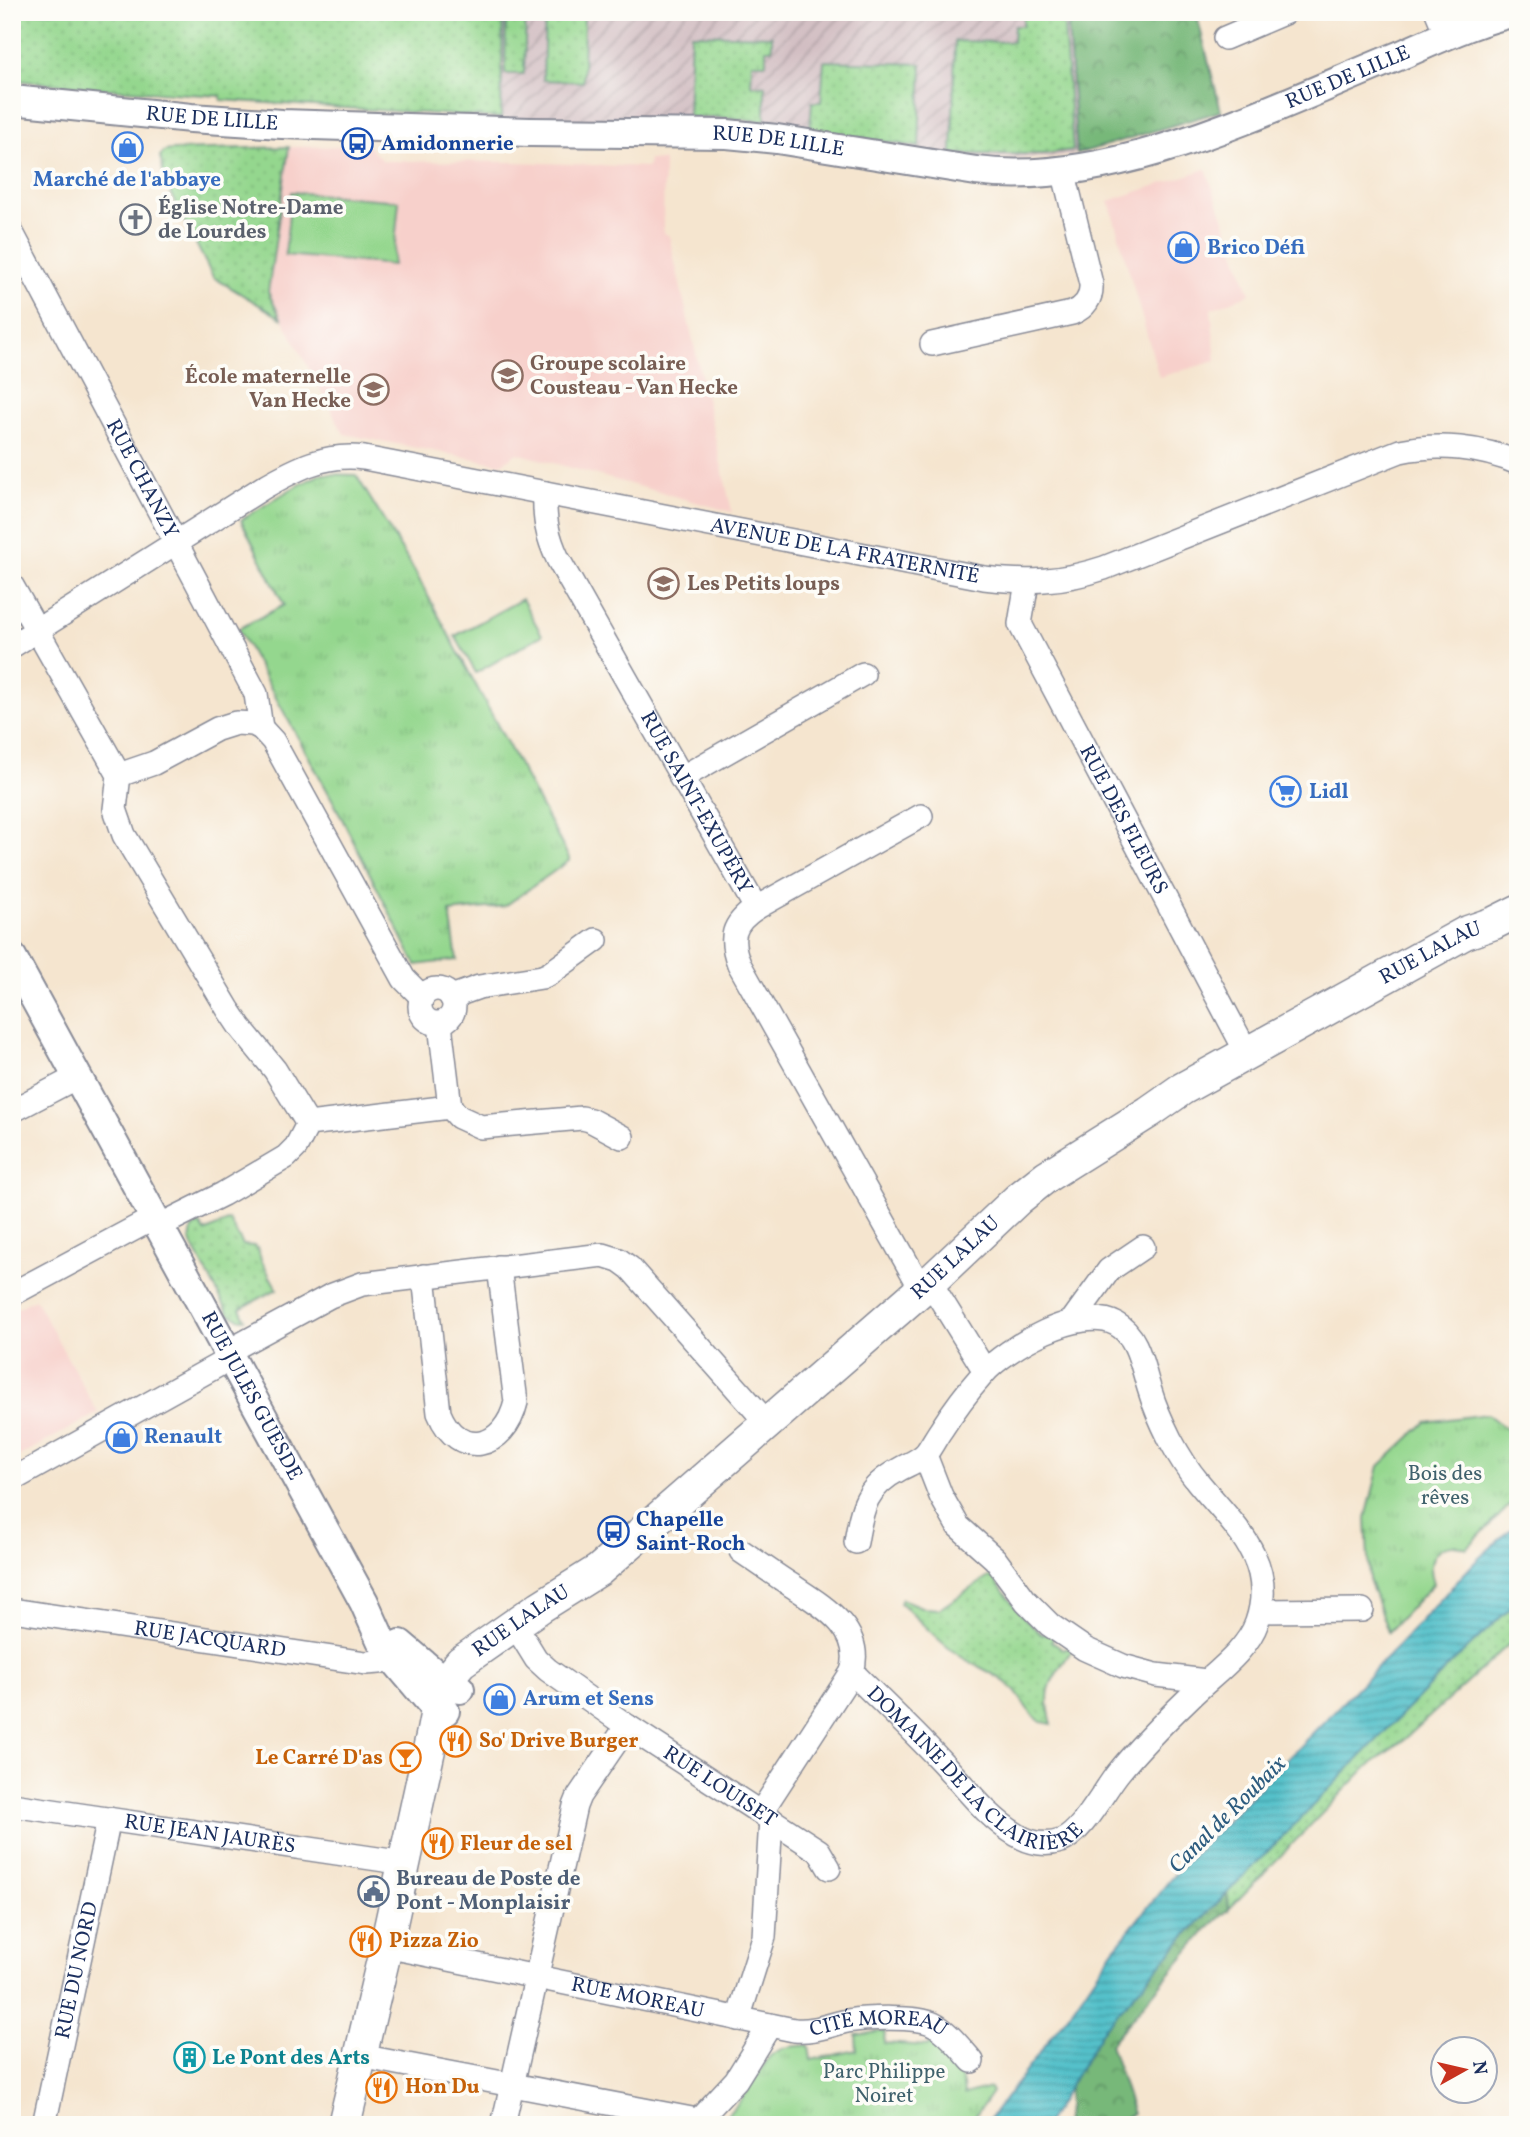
<svg xmlns="http://www.w3.org/2000/svg" width="1530" height="2137" viewBox="0 0 1530 2137" font-family="Vollkorn,serif">
<style>
.built{fill:#f7d0cb}
.industrial{fill:url(#industrial-furrows)}
.grass{fill:url(#grass-dots);stroke:#588376;stroke-width:2}
.forest{fill:url(#forest-crowns);stroke:#49746c;stroke-width:2}
.park{fill:url(#park-tufts);stroke:#588376;stroke-width:2}
.pitch{fill:#94d78e;stroke:#588376;stroke-width:2}
.water{fill:url(#water-rules);stroke:#387894;stroke-width:2}
.lines{fill:none;stroke-linecap:round;stroke-linejoin:round}
.minor-casing{stroke:#888a96;stroke-width:26}
.tertiary-casing{stroke:#888a96;stroke-width:32}
.secondary-casing{stroke:#888a96;stroke-width:35}
.minor{stroke:#fff;stroke-width:23}
.tertiary{stroke:#fff;stroke-width:28}
.secondary{stroke:#fff;stroke-width:32}
.labels{text-anchor:middle;dominant-baseline:central;stroke-width:7;stroke-linejoin:round;paint-order:stroke}
.street-label{font-size:21px;fill:#1b2f5e;stroke:#fdfcf7}
.transit-label{font-size:21px;font-weight:bold;fill:#164399;stroke:#fdfcf7;text-anchor:start}
.shop-label{font-size:21px;font-weight:bold;fill:#366cbe;stroke:#fdfcf7;text-anchor:start}
.worship-label{font-size:21px;font-weight:bold;fill:#5b616d;stroke:#fdfcf7;text-anchor:start}
.education-label{font-size:21px;font-weight:bold;fill:#785e54;stroke:#fdfcf7;text-anchor:start}
.park-label{font-size:21px;fill:#3f616c;stroke:#fdfcf7}
.food-label{font-size:21px;font-weight:bold;fill:#c56008;stroke:#fdfcf7;text-anchor:start}
.service-label{font-size:21px;font-weight:bold;fill:#4e5e75;stroke:#fdfcf7;text-anchor:start}
.culture-label{font-size:21px;font-weight:bold;fill:#0d838f;stroke:#fdfcf7;text-anchor:start}
.water-label{font-size:23px;font-style:italic;fill:#2c5b7e;stroke:#fdfcf7}
</style>
<defs>
<pattern id="industrial-furrows" width="10" height="10" patternUnits="userSpaceOnUse" patternTransform="scale(1.75)"><rect width="10" height="10" fill="#d2bec2"/><path d="M-1 1l2-2M0 10L10 0M9 11l2-2" fill="none" stroke="#aa9ba1"/></pattern>
<pattern id="grass-dots" width="8" height="8" patternUnits="userSpaceOnUse" patternTransform="scale(1.75)"><rect width="8" height="8" fill="#94d78e"/><path d="M2 2h.1M6 6h.1" fill="none" stroke="#7fb97d" stroke-width="1.8" stroke-linecap="round"/></pattern>
<pattern id="forest-crowns" width="20" height="18" patternUnits="userSpaceOnUse" patternTransform="scale(1.75)"><rect width="20" height="18" fill="#77b879"/><path d="M2 6a3 3 0 1 1 6 0M12 15a3 3 0 1 1 6 0" fill="none" stroke="#619666"/></pattern>
<pattern id="park-tufts" width="24" height="20" patternUnits="userSpaceOnUse" patternTransform="scale(1.75)"><rect width="24" height="20" fill="#94d78e"/><path d="M3 7l-1-3M5 7V3M7 7l1-3M15 17l-1-3M17 17v-4M19 17l1-3" fill="none" stroke="#7fb97d"/></pattern>
<pattern id="water-rules" width="6" height="5" patternUnits="userSpaceOnUse" patternTransform="scale(1.75)"><rect width="6" height="5" fill="#54c1ca"/><path d="M0 2.5h6" fill="none" stroke="#459da7"/></pattern>
</defs>
<rect width="100%" height="100%" fill="#fdfcf7"/>
<filter id="ink" filterUnits="userSpaceOnUse"><feTurbulence type="fractalNoise" baseFrequency=".0143" numOctaves="2"/><feDisplacementMap in="SourceGraphic" scale="14" xChannelSelector="R" yChannelSelector="G"/><feConvolveMatrix kernelMatrix="1 2 1 2 8 2 1 2 1" color-interpolation-filters="sRGB"/></filter>
<filter id="wash" filterUnits="userSpaceOnUse"><feTurbulence type="fractalNoise" baseFrequency=".00686" numOctaves="4" result="noise"/><feDisplacementMap in="SourceGraphic" scale="28" xChannelSelector="R" yChannelSelector="G"/><feGaussianBlur stdDeviation="1.57" result="paint"/><feColorMatrix in="noise" values="0 0 0 0 0 0 0 0 0 0 0 0 0 0 0 0 0 1.4 0 .05"/><feComposite in="paint" operator="in"/></filter>
<g filter="url(#wash)">
<rect width="100%" height="100%" fill="#f5e5cf"/>
<g class="built">
<path d="M368,146l15,15 133,1 131,5 2,-7 15,1 -1,71 6,4 63,276 -215,-59 -16,11 -157,-30 -76,-142 21,-145z"/>
<path d="M1206,169l44,125 -39,15 5,52 -57,16 -50,-176z"/>
<path d="M35,1299l63,114 -86,47v-149z"/>
</g>
<path class="industrial" d="M503,12h564l10,142 -34,4 -94,1 -448,-41z"/>
<g class="grass">
<path d="M12,12h491l-2,106 -280,-18v-4l-114,-7 -95,-9z"/>
<path d="M506,12h20l-2,62h-19z"/>
<path d="M545,12h39l-1,70 -40,-2z"/>
<path d="M1023,12h40l10,138 -29,4h-92l3,-113 58,1 1,-16h9z"/>
<path d="M691,34l81,2v13h-6v14h-14l-1,22 14,1v35l-51,-4 -26,1z"/>
<path d="M824,61l98,3 -3,83 -109,-17 2,-28h9z"/>
<path d="M289,147l-21,145 13,26 -68,-41 -47,-92 -6,-29 5,-5 9,-1z"/>
<path d="M229,1220l14,25 11,1 4,3 3,11 16,29 -37,20 5,10h-4l-12,-5 -39,-73 2,-13 8,-4 5,8z"/>
<path d="M998,1571l-2,11 30,38 16,15 7,-7 7,6 -5,7 11,8 12,-2c-20,31 -33,38 -22,77 -26,-4 -26,-24 -43,-39 -15,-13 -35,-19 -52,-31 -21,-14 -37,-34 -57,-51l2,-4 22,9 15,1z"/>
<path d="M1518,1601v35l-112,102 -40,30 -137,141 -2,-16 227,-232z"/>
</g>
<g class="forest">
<path d="M1067,12h129l25,99 -144,43z"/>
<path d="M1227,1893l2,16 -22,20 -97,115 23,70 -23,11h-45l4,-38 36,-60 83,-94z"/>
</g>
<g class="park">
<path d="M321,474l35,1 58,95 156,290 -65,46 -55,6 7,48 -41,5 -83,-164 -95,-172 46,-24 -43,-85 50,-31z"/>
<path d="M1487,1414l31,24v59l-51,51c-27,-10 -43,9 -33,35l-46,49 -19,-53 -3,-61 13,-52 47,-44z"/>
<path d="M885,2031l-1,12 45,3 1,-13c18,19 33,34 34,62l26,-7 2,4 -23,33 -249,-2 20,-22 30,-45c13,-10 23,-10 39,-11l2,15 46,-10 -1,-15z"/>
</g>
<g class="pitch">
<path d="M291,192l108,9 -6,64 -108,-10z"/>
<path d="M522,599l20,36 -66,38 -21,-37z"/>
</g>
<path class="water" d="M1518,1523v78l-64,60 -266,272 -83,94 -59,98h-61l89,-118 39,-57 61,-75 215,-220 88,-95z"/>
</g>
<g filter="url(#ink)">
<g class="lines">
<defs>
<g id="minor">
<path d="M1437,12l10,24"/>
<path d="M1225,38l61,-26"/>
<path id="s1" d="M12,233l244,461 5,34"/>
<path d="M932,344l140,-31c13,-5 20,-15 19,-29l-28,-114"/>
<path id="s2" d="M545,493c-1,25 2,43 13,66l198,349c-24,16 -27,30 -17,56l183,326"/>
<path id="s3" d="M1027,582l-7,42 227,429"/>
<path d="M12,586l107,189 -4,34 9,26 104,174 12,18 35,43 33,54"/>
<path id="s4" d="M12,646l252,-159c33,-19 62,-34 100,-29l620,120c43,5 78,4 120,-10l296,-117c38,-8 82,-4 118,12"/>
<path d="M119,775l35,-12 63,-34 19,-6 17,1 8,4 12,13 131,238 18,18"/>
<path d="M681,778l182,-104"/>
<path d="M756,908l165,-92"/>
<circle cx="437" cy="1006" r="17"/>
<path d="M451,997l28,-10 63,-10 7,-3 47,-34"/>
<path d="M440,1024l10,83"/>
<path d="M12,1111l65,-34"/>
<path d="M159,1226l64,-32 63,-37 10,-10 12,-23 142,-17 9,10 22,10 101,-9 8,2 32,17"/>
<path d="M424,1276l15,137c19,47 66,37 77,-11l-17,-135"/>
<path d="M930,1282l55,89"/>
<path d="M12,1294l142,-76"/>
<path d="M1072,1321l37,-51 34,-23"/>
<path d="M227,1352l103,-56 32,-12 241,-29 16,5 11,8 138,156"/>
<path d="M925,1455l16,41 17,30 37,33 31,42 24,24 35,24 38,17 33,9 50,6"/>
<path d="M12,1480l219,-122"/>
<path d="M741,1551c16,11 33,23 50,34 30,20 74,44 61,87l-91,140"/>
<path id="s5" d="M12,1610l354,53 14,-1 25,-13"/>
<path d="M1261,1611l101,-1"/>
<path id="s6" d="M515,1625l21,34 12,11 79,56 192,125 10,17"/>
<path id="s7" d="M852,1672c29,29 59,57 87,87 25,26 47,58 78,76 13,8 29,11 44,6 21,-8 42,-49 57,-68 22,-27 46,-51 71,-75 22,-22 58,-46 68,-76 21,-61 -25,-98 -59,-140 -11,-13 -20,-28 -28,-43 -8,-16 -15,-31 -20,-48 -8,-23 -11,-55 -34,-67 -36,-19 -109,23 -133,50 -15,17 -30,37 -42,56 -5,7 -9,15 -14,22 -6,8 -18,12 -27,17 -34,18 -38,37 -44,73"/>
<path id="s8" d="M12,1805l393,58"/>
<path id="s9" d="M386,1946l408,84c19,2 35,-5 53,-9 19,-3 70,-5 86,3 15,7 28,25 39,37"/>
<path d="M738,2019l26,-82 7,-118"/>
<path d="M360,2056l337,64"/>
<path id="s10" d="M44,2125l65,-306"/>
<path d="M503,2125l72,-319 4,-10 48,-70"/>
<path d="M694,2125l42,-45 34,-55"/>
</g>
<g id="tertiary">
<path id="s11" d="M12,100l179,18 91,6 248,8 197,2 50,5 199,32c139,18 299,-65 425,-116 37,-16 76,-35 115,-43"/>
<path id="s12" d="M12,957l352,645 17,38 16,23 33,39 15,9"/>
<path d="M400,1644l33,28 27,17"/>
</g>
<g id="secondary">
<path id="s13" d="M344,2125l39,-165 49,-224 9,-46 5,-10 15,-18 79,-55 59,-37 331,-288 88,-83 29,-23 102,-64 33,-23 283,-156 29,-10 24,-12"/>
</g>
</defs>
<use href="#minor" class="minor-casing"/>
<use href="#tertiary" class="tertiary-casing"/>
<use href="#secondary" class="secondary-casing"/>
<use href="#minor" class="minor"/>
<use href="#tertiary" class="tertiary"/>
<use href="#secondary" class="secondary"/>
</g>
</g>
<defs>
<symbol id="bus-ring" viewBox="-11 -11 22 22"><circle r="9.5" fill="#fdfcf7" stroke="#1a4fb4" stroke-width="1.5"/><path d="M-5-6H5V4H4V6H2V4H-2V6H-4V4H-5ZM-3.5-4V0h7V-4ZM-3.5 1.2v1.5H-2V1.2ZM2 1.2v1.5H3.5V1.2Z" fill="#1a4fb4"/></symbol>
<symbol id="shop-ring" viewBox="-11 -11 22 22"><circle r="9.5" fill="#fdfcf7" stroke="#3f7fe0" stroke-width="1.5"/><path d="M-5-2.5h2.3a2.7 3.5 0 0 1 5.4 0H5L5.5 6h-11ZM-1.5-2.5h3a1.5 2.3 0 0 0-3 0Z" fill="#3f7fe0"/></symbol>
<symbol id="church-ring" viewBox="-11 -11 22 22"><circle r="9.5" fill="#fdfcf7" stroke="#6b7280" stroke-width="1.5"/><path d="M-1.2-6h2.4v3.5h3.3v2.4h-3.3V6h-2.4V-.1h-3.3v-2.4h3.3Z" fill="#6b7280"/></symbol>
<symbol id="school-ring" viewBox="-11 -11 22 22"><circle r="9.5" fill="#fdfcf7" stroke="#8d6e63" stroke-width="1.5"/><path d="M0-5L7-2L0 1L-7-2ZM-4 1L0 2.5L4 1V4Q0 6-4 4Z" fill="#8d6e63"/></symbol>
<symbol id="supermarket-ring" viewBox="-11 -11 22 22"><circle r="9.5" fill="#fdfcf7" stroke="#3f7fe0" stroke-width="1.5"/><path d="M-6-5.5h2.5l.6 2H6L4.5 2H-2.5L-4.4-4H-6ZM-1.5 3.2a1.3 1.3 0 1 0 .1 0ZM3 3.2a1.3 1.3 0 1 0 .1 0Z" fill="#3f7fe0"/></symbol>
<symbol id="restaurant-ring" viewBox="-11 -11 22 22"><circle r="9.5" fill="#fdfcf7" stroke="#e8710a" stroke-width="1.5"/><path d="M-5-6h1v4h1v-4h1v4h1v-4h1v5L-1.5 .5V6h-2V.5L-5-1ZM5-6V6H3V1.5H1.5Q1.5-4 5-6Z" fill="#e8710a"/></symbol>
<symbol id="bar-ring" viewBox="-11 -11 22 22"><circle r="9.5" fill="#fdfcf7" stroke="#e8710a" stroke-width="1.5"/><path d="M-6-5H6L.8 .8V4.5H3.5V6h-7V4.5H-.8V.8Z" fill="#e8710a"/></symbol>
<symbol id="civic-ring" viewBox="-11 -11 22 22"><circle r="9.5" fill="#fdfcf7" stroke="#5c6f8a" stroke-width="1.5"/><path d="M-.6-6.5H3V-4.5H.6V-3L4-1V1h2V6H-6V1h2V-1L-.6-3ZM-1.2 2.5V6h2.4V2.5Z" fill="#5c6f8a"/></symbol>
<symbol id="building-ring" viewBox="-11 -11 22 22"><circle r="9.5" fill="#fdfcf7" stroke="#0f9aa8" stroke-width="1.5"/><path d="M-4-6H4V6H1V3H-1V6H-4ZM-2.5-4.3h1.7v1.8h-1.7ZM.8-4.3h1.7v1.8H.8ZM-2.5-1h1.7V.8h-1.7ZM.8-1h1.7V.8H.8Z" fill="#0f9aa8"/></symbol>
</defs>
<g fill-rule="evenodd">
<use href="#bus-ring" x="340" y="126" width="35" height="35"/>
<use href="#shop-ring" x="110" y="130" width="35" height="35"/>
<use href="#church-ring" x="118" y="202" width="35" height="35"/>
<use href="#shop-ring" x="1166" y="230" width="35" height="35"/>
<use href="#school-ring" x="490" y="358" width="35" height="35"/>
<use href="#school-ring" x="356" y="372" width="35" height="35"/>
<use href="#school-ring" x="646" y="566" width="35" height="35"/>
<use href="#supermarket-ring" x="1268" y="774" width="35" height="35"/>
<use href="#shop-ring" x="104" y="1420" width="35" height="35"/>
<use href="#bus-ring" x="596" y="1514" width="35" height="35"/>
<use href="#shop-ring" x="482" y="1682" width="35" height="35"/>
<use href="#restaurant-ring" x="438" y="1724" width="35" height="35"/>
<use href="#bar-ring" x="388" y="1740" width="35" height="35"/>
<use href="#restaurant-ring" x="420" y="1826" width="35" height="35"/>
<use href="#civic-ring" x="356" y="1874" width="35" height="35"/>
<use href="#restaurant-ring" x="348" y="1924" width="35" height="35"/>
<use href="#building-ring" x="172" y="2040" width="35" height="35"/>
<use href="#restaurant-ring" x="364" y="2070" width="35" height="35"/>
</g>
<g class="labels">
<g class="street-label">
<text stroke="none"><textPath href="#s11" startOffset="1356">RUE DE LILLE</textPath></text>
<text stroke="none"><textPath href="#s11" startOffset="201">RUE DE LILLE</textPath></text>
<text stroke="none"><textPath href="#s11" startOffset="768">RUE DE LILLE</textPath></text>
<text stroke="none"><textPath href="#s1" startOffset="278">RUE CHANZY</textPath></text>
<text stroke="none"><textPath href="#s4" startOffset="894">AVENUE DE LA FRATERNITÉ</textPath></text>
<text stroke="none"><textPath href="#s2" startOffset="348">RUE SAINT-EXUPÉRY</textPath></text>
<text stroke="none"><textPath href="#s3" startOffset="264">RUE DES FLEURS</textPath></text>
<text stroke="none"><textPath href="#s13" startOffset="1687">RUE LALAU</textPath></text>
<text stroke="none"><textPath href="#s13" startOffset="1120">RUE LALAU</textPath></text>
<text stroke="none"><textPath href="#s12" startOffset="500">RUE JULES GUESDE</textPath></text>
<text stroke="none"><textPath href="#s13" startOffset="553">RUE LALAU</textPath></text>
<text stroke="none"><textPath href="#s5" startOffset="200">RUE JACQUARD</textPath></text>
<text stroke="none"><textPath href="#s7" startOffset="164">DOMAINE DE LA CLAIRIÈRE</textPath></text>
<text stroke="none"><textPath href="#s6" startOffset="264">RUE LOUISET</textPath></text>
<text stroke="none"><textPath href="#s8" startOffset="200">RUE JEAN JAURÈS</textPath></text>
<text stroke="none"><textPath href="#s10" startOffset="158">RUE DU NORD</textPath></text>
<text stroke="none"><textPath href="#s9" startOffset="257">RUE MOREAU</textPath></text>
<text stroke="none"><textPath href="#s9" startOffset="502">CITÉ MOREAU</textPath></text>
</g>
<g class="transit-label">
<text x="381" y="144">Amidonnerie</text>
<text x="636" y="1520">Chapelle<tspan x="636" dy="24">Saint-Roch</tspan></text>
</g>
<g class="shop-label">
<text x="127" y="180" text-anchor="middle">Marché de l'abbaye</text>
<text x="1207" y="248">Brico Défi</text>
<text x="1309" y="792">Lidl</text>
<text x="144" y="1437">Renault</text>
<text x="523" y="1699">Arum et Sens</text>
</g>
<g class="worship-label">
<text x="158" y="208">Église Notre-Dame<tspan x="158" dy="24">de Lourdes</tspan></text>
</g>
<g class="education-label">
<text x="530" y="364">Groupe scolaire<tspan x="530" dy="24">Cousteau - Van Hecke</tspan></text>
<text x="351" y="377" text-anchor="end">École maternelle<tspan x="351" dy="24">Van Hecke</tspan></text>
<text x="687" y="584">Les Petits loups</text>
</g>
<g class="park-label">
<text x="1445" y="1474">Bois des<tspan x="1445" dy="24">rêves</tspan></text>
<text x="884" y="2072">Parc Philippe<tspan x="884" dy="24">Noiret</tspan></text>
</g>
<g class="food-label">
<text x="479" y="1741">So' Drive Burger</text>
<text x="383" y="1758" text-anchor="end">Le Carré D'as</text>
<text x="460" y="1844">Fleur de sel</text>
<text x="389" y="1941">Pizza Zio</text>
<text x="405" y="2087">Hon Du</text>
</g>
<g class="service-label">
<text x="396" y="1879">Bureau de Poste de<tspan x="396" dy="24">Pont - Monplaisir</tspan></text>
</g>
<g class="culture-label">
<text x="212" y="2058">Le Pont des Arts</text>
</g>
<g class="water-label">
<text transform="translate(1228 1815) rotate(-45)">Canal de Roubaix</text>
</g>
</g>
<rect width="1530" height="2137" fill="none" stroke="#fdfcf7" stroke-width="42"/>
<g transform="translate(1464 2070) rotate(82)"><circle r="33" fill="#fdfcf7" stroke="#a3aaba" stroke-width="2"/>
<path d="M0-5L12 26L0 18L-12 26Z" fill="#c8321e"/>
<text y="-10" font-size="19" font-weight="bold" text-anchor="middle" fill="#1b2f5e">N</text>
</g>
</svg>
